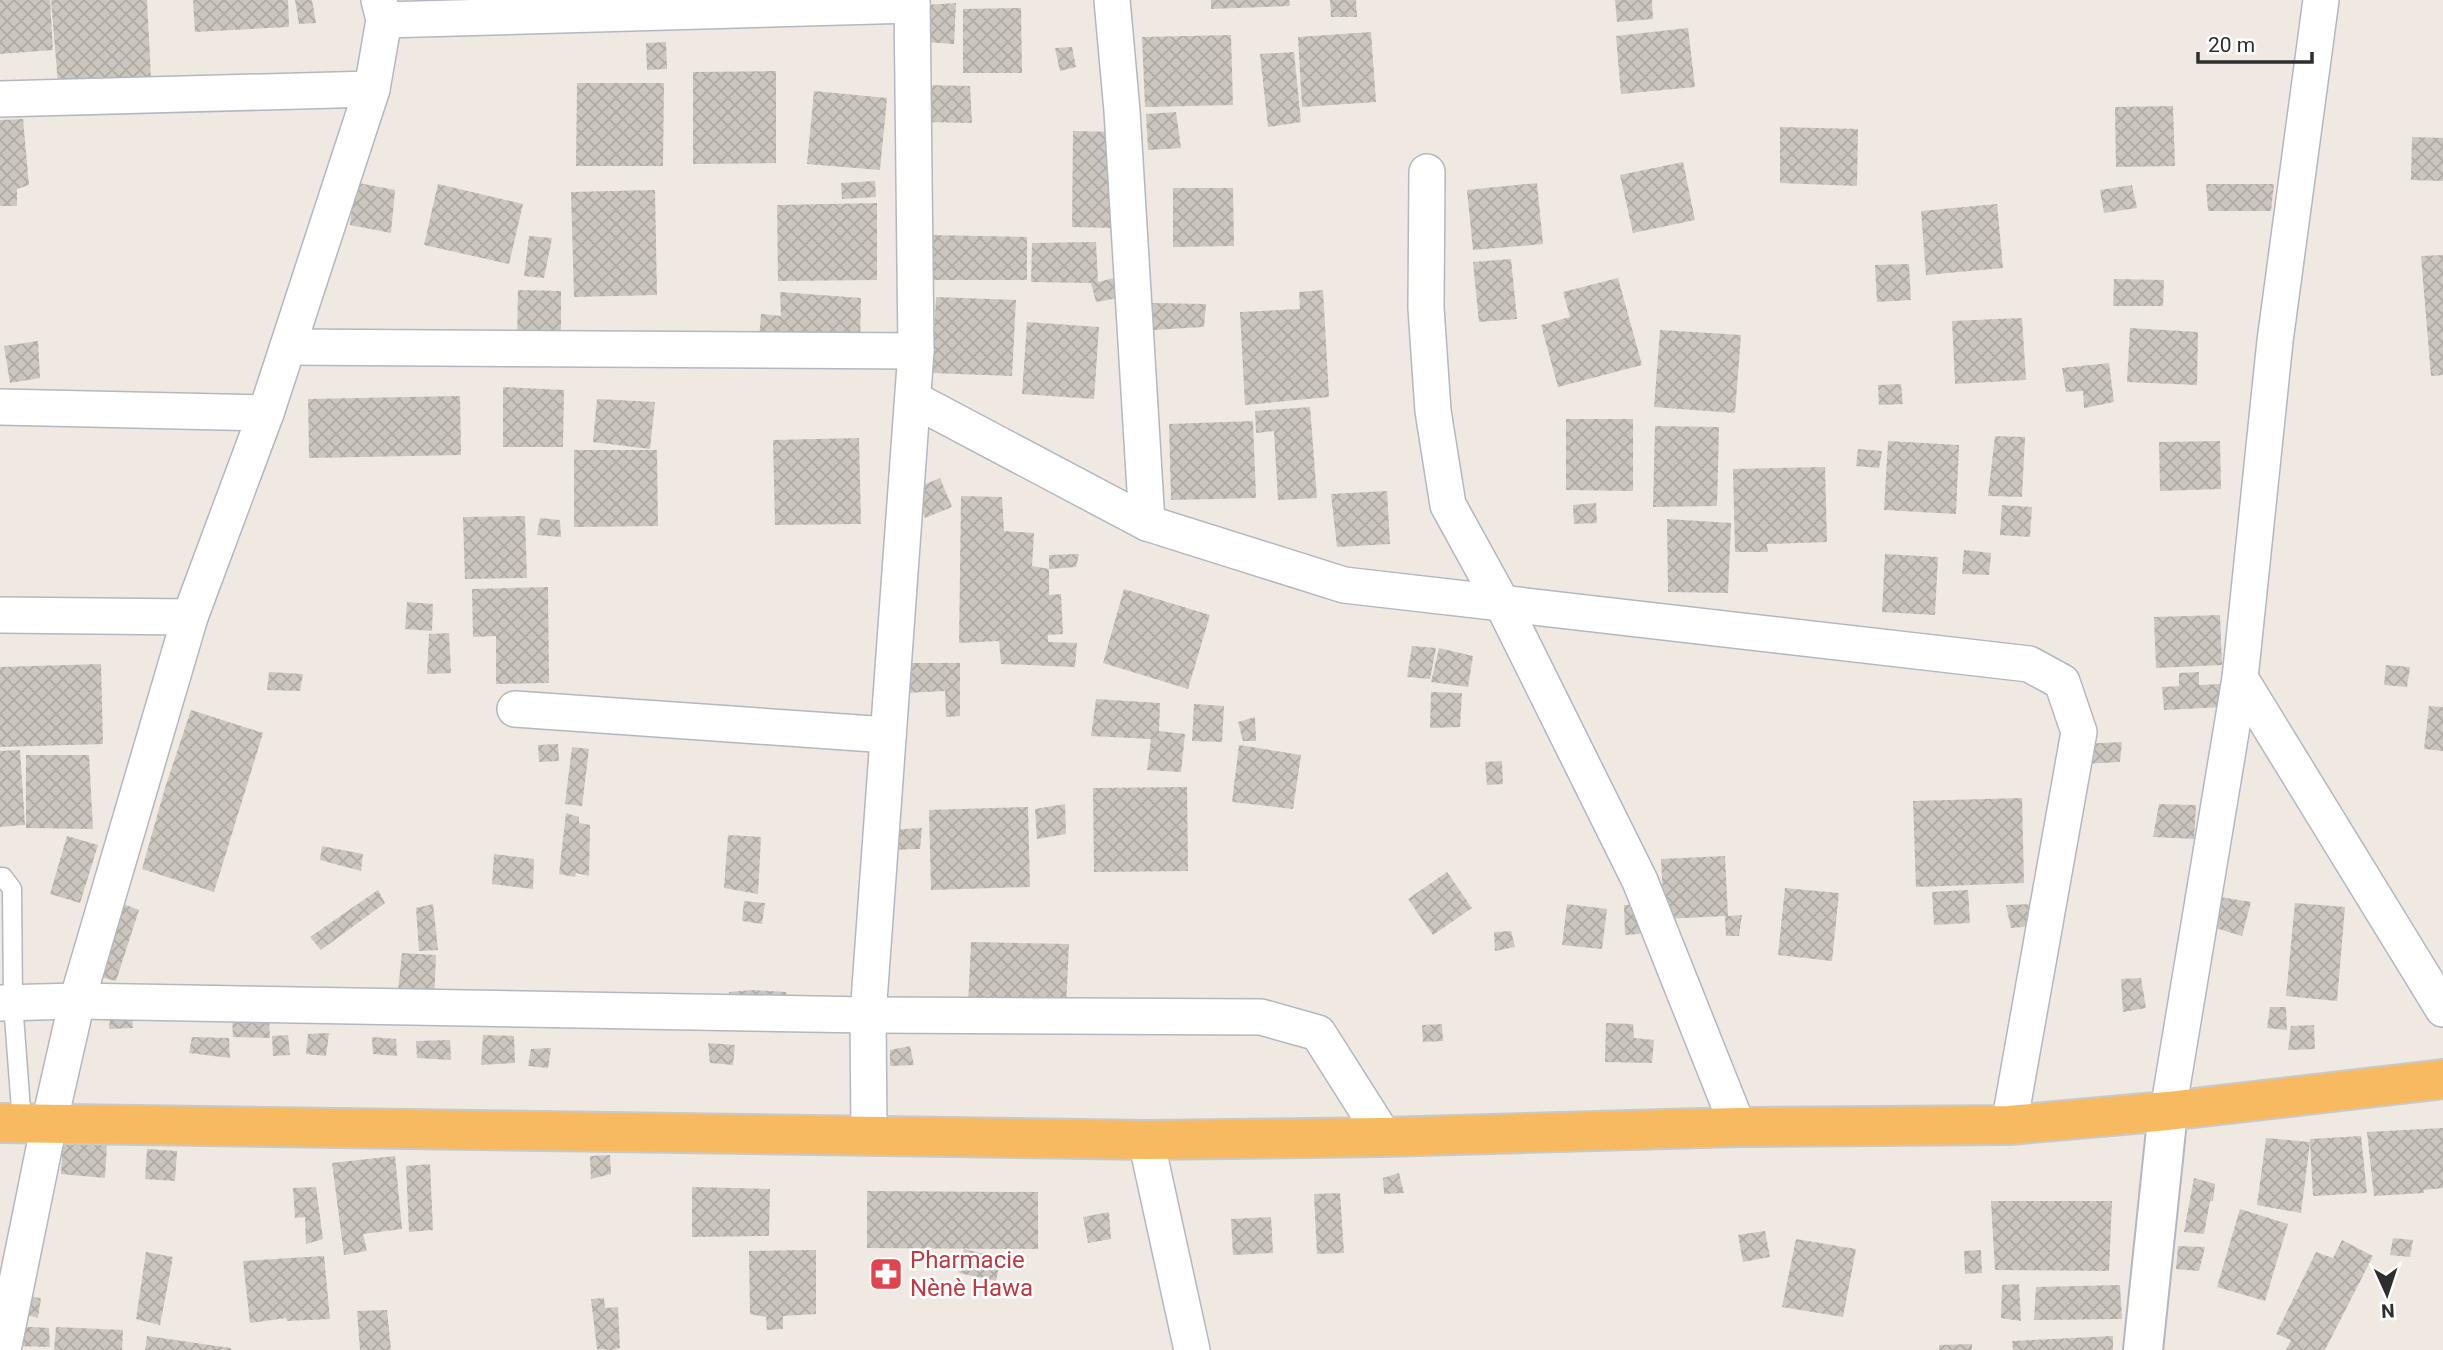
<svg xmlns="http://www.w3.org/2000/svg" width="2443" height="1350" viewBox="0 0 2443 1350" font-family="Roboto,sans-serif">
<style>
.building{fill:url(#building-cross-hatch)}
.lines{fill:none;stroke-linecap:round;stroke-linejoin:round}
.service-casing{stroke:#b4b7c1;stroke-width:21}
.minor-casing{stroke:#b4b7c1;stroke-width:38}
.tertiary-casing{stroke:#b4b7c1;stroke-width:42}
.trunk-casing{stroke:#c9c9c9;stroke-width:42}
.service{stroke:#fff;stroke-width:18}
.minor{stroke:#fff;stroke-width:35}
.tertiary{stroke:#fff;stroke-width:38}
.trunk{stroke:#f8ba60;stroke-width:38}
.labels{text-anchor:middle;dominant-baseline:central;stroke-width:5;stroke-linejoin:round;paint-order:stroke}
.health-label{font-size:24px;fill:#be3a42;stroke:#fff;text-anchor:start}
</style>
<defs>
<pattern id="building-cross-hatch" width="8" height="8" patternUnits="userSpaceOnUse" patternTransform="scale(1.75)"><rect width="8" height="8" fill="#cbc7bf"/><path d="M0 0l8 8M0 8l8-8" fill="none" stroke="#afaba4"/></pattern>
</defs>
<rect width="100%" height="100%" fill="#efe9e1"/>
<g class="building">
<path d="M0,0h50l3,50 -53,4z"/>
<path d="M51,0h96l4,79 -93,5z"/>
<path d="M193,0h95l1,27 -94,5z"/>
<path d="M295,0h17l4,23 -17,1z"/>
<path d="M1211,0h78l1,6 -79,3z"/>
<path d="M1330,0h26l1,17h-26z"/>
<path d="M1615,0h37l1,19 -36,3z"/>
<path d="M956,3l-2,41 -30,-2 1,-37z"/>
<path d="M1021,8l1,65h-59v-64z"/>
<path d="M1688,28l7,59 -74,7 -5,-58z"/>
<path d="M1371,32l5,70 -74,5 -4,-70z"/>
<path d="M1231,35l2,70 -88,2 -3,-70z"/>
<path d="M666,42l1,27 -20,1 -1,-27z"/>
<path d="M1072,47l4,20 -16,4 -5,-23z"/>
<path d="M1294,52l7,70 -33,5 -8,-73z"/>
<path d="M776,71v92l-83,1v-92z"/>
<path d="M577,83h87l-1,83h-87z"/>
<path d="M923,85l47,1 2,37 -50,-1z"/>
<path d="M814,91l73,7 -7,72 -73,-6z"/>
<path d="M2173,106l2,60 -59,1 -1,-60z"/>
<path d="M1176,112l5,36 -33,2 -2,-36z"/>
<path d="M23,119l6,66 -12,4v17h-17v-86z"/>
<path d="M1780,127l78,2 -1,57 -77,-3z"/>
<path d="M1073,131l40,1 -1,96 -40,-1z"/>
<path d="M2412,137l31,1v43l-32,-1z"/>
<path d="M1683,162l12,58 -62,13 -13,-58z"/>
<path d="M875,181l1,16 -34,2 -1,-16z"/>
<path d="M354,182l41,8 -4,43 -41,-8z"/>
<path d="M1537,183l6,61 -70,6 -6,-60z"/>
<path d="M438,184l85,20 -14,60 -85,-19z"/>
<path d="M2206,184h68l-3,27h-63z"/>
<path d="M2132,185l5,23 -33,5 -4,-23z"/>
<path d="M1173,188h60l1,58 -61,1z"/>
<path d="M655,190l2,105 -83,2 -3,-105z"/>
<path d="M877,203v77l-99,1 -1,-76z"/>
<path d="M1997,204l6,64 -77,7 -5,-64z"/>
<path d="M928,235l99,2v43h-99z"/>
<path d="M529,236l23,2 -8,40 -20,-2z"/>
<path d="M1096,242l2,40 16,-4 5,20 -23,4 -5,-19 -60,-1 1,-39z"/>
<path d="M2443,255v120l-12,1 -10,-120z"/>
<path d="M1511,259l6,60 -38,3 -6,-60z"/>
<path d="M1909,264l2,36 -34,2 -2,-37z"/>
<path d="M1618,278l24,87 -84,22 -17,-62 29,-8 -7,-25z"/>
<path d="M2114,279l50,1 -1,26h-50z"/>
<path d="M518,290l43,1v49h-44z"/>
<path d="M1323,290l6,107 -84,8 -5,-93 60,-3 -1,-17z"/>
<path d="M780,292l81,6 -1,47 -101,-5 2,-26 20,2z"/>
<path d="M936,297l80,3 -4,76 -80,-3z"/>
<path d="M1152,303l54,1 -2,23 -50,3z"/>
<path d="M2022,318l4,62 -71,4 -3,-63z"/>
<path d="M1027,322l72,5 -5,72 -72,-5z"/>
<path d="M2130,328l68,4 -1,53 -70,-3z"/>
<path d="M1660,330l81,5 -6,78 -81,-6z"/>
<path d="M38,341l2,37 -30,5 -6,-37z"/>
<path d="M2109,363l5,39 -30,6 -1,-17 -17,1 -4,-24z"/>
<path d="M1901,384l2,20 -24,1 -1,-20z"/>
<path d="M503,387l61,3 -1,57h-60z"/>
<path d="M460,396l1,59 -152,3 -1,-59z"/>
<path d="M597,399l58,3 -5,47 -57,-7z"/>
<path d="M1310,407l7,91 -39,2 -4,-69 -18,2 -1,-22z"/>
<path d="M1566,419h67v72l-67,-1z"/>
<path d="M1253,421l3,77 -85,2 -2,-76z"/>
<path d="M1655,426l64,1 -2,79 -64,1z"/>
<path d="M1995,436l30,1 -3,60 -34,-1z"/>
<path d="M859,438l2,86 -86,1 -2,-85z"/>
<path d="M1888,441l71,4 -3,69 -72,-4z"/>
<path d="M2220,441l1,48 -61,2 -1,-49z"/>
<path d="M1858,449l24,2 -3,17 -23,-2z"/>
<path d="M574,450h83l1,76 -84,1z"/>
<path d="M1825,467l2,75 -60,2 1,8h-33l-2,-83z"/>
<path d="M940,478l12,29 -27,11 -11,-29z"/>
<path d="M1387,491l3,53 -53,3 -6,-53z"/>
<path d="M961,496l41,1 2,34 30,2 -2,33 17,3v26l12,-1 2,40 -15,1v7l29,1 -2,24 -74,-3 -2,-23 -40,2z"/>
<path d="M1596,503l1,20 -23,1 -1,-19z"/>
<path d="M2002,505l30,2 -2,30 -30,-2z"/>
<path d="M525,516l2,62 -62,1 -2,-62z"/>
<path d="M540,518l20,2 1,17 -24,-2z"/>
<path d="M1667,519l64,4 -3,70 -60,-1z"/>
<path d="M1964,550l27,3 -2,22 -27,-1z"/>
<path d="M1079,554l-3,13 -27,2v-14z"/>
<path d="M1885,554l53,3 -3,58 -53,-3z"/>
<path d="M548,587l1,96 -53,1v-48l-23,1 -1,-48z"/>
<path d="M1124,589l86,26 -22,74 -85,-26z"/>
<path d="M407,602l26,2 -1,27 -27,-2z"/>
<path d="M2220,615l2,50 -66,3 -2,-51z"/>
<path d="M449,633l2,40 -24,1 2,-40z"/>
<path d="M1412,646l24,2 -6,31 -23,-2z"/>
<path d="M1439,648l34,8 -5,31 -37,-5z"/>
<path d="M903,663h57v53l-14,1 -1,-26 -40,2z"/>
<path d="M101,664l2,80 -103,3v-80z"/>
<path d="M2386,665l24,2 -3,20 -23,-2z"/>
<path d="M269,672l34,2 -3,17 -33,-1z"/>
<path d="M2199,672v13l23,-1 2,23 -60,3 -2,-23 17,-1v-13z"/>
<path d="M1431,692l31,1 -2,34 -30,1z"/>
<path d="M1096,699l64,4 -1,28 26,3 -4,38 -34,-2 4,-31 -60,-3z"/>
<path d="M1194,704l30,2 -2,36 -30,-1z"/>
<path d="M2429,706l14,1v44l-19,-2z"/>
<path d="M191,710l72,23 -49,159 -72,-23 23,-81z"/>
<path d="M1255,717l1,24h-13l-5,-19z"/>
<path d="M2122,742l-2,20 -37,2 -1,-20z"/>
<path d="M558,744l1,17 -20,1 -1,-17z"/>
<path d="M1239,745l62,10 -8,54 -61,-7z"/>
<path d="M572,747l17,2 -7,57 -17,-2z"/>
<path d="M20,750l5,75 -25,2v-76z"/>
<path d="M26,755h63l4,74 -67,-1z"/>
<path d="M1502,761l1,23 -16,1 -2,-23z"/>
<path d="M1187,787l1,84 -94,1 -1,-84z"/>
<path d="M2022,798l2,85 -108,4 -3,-86z"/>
<path d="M1065,804l1,30 -29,5 -2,-30z"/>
<path d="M2159,804l37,1 -2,34 -41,-2z"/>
<path d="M1028,807l2,80 -99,3 -2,-80z"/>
<path d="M566,813l13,4v6l11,2 -1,51 -13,-3 -1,4 -16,-3z"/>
<path d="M922,828l-2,21 -30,1 -1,-20z"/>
<path d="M728,835l33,2 -3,57 -34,-6z"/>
<path d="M67,836l31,9 -18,58 -30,-9z"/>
<path d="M322,846l41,8 -2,17 -41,-11z"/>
<path d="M494,854l40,5 -1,30 -41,-5z"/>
<path d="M1725,856l3,60 14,-1 -3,21h-13l-1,-20 -61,3 -3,-60z"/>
<path d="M1447,872l25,36 -39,27 -25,-36z"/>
<path d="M1785,888l54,5 -7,68 -54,-6z"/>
<path d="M378,890l7,13 -64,47 -11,-13z"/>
<path d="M1968,890l2,33 -36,2 -2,-33z"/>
<path d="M2220,897l31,5 -9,34 -30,-9z"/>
<path d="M116,901l23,9 -23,71 -20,-5z"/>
<path d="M744,901l21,2 -3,21 -20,-3z"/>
<path d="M2295,903l50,4 -8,94 -51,-5z"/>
<path d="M433,904l5,46 -19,1 -3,-43z"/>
<path d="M1567,904l40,5 -5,40 -40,-4z"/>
<path d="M1647,904l5,29 -27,2 -1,-30z"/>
<path d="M2033,904l1,22 -23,2 -5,-23z"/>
<path d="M1511,931l4,16 -20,4 -1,-19z"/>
<path d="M971,942l98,2 -3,63 -98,-1z"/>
<path d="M402,953l34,2 -2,47 -37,-2z"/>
<path d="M2141,978l5,30 -23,4 -2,-33z"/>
<path d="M753,990l33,2 2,20h-58l-1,-20z"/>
<path d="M2270,1007h16l1,23 -20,-2z"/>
<path d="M111,1009l21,3 1,16 -24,1z"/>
<path d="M232,1017l37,1 1,20 -37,-1z"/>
<path d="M1606,1023l27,1 1,14 20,2 -2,23 -47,-1z"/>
<path d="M1442,1024l1,17 -20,1 -1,-17z"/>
<path d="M2314,1025l1,24 -27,1 3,-24z"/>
<path d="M329,1033l-3,23 -20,-2 2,-20z"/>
<path d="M288,1035l2,20 -17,1 -1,-20z"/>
<path d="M483,1035l31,1 1,27 -34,2z"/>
<path d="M192,1037l37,1 1,20 -41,-5z"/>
<path d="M372,1037l24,2 1,17 -24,-2z"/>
<path d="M450,1040l1,20 -34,-2 -1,-17z"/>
<path d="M708,1043l27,2 -2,20 -23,-2z"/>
<path d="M910,1046l4,19 -24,1v-16z"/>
<path d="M551,1048l-3,20 -20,-2 3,-17z"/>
<path d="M2443,1128v60l-20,2 1,3 -50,3 -7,-64z"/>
<path d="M2361,1136l6,57 -54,3 -3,-54 -9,71 -44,-8 9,-67 44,4v-3z"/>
<path d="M63,1140l44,4 -2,34 -44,-4z"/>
<path d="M147,1149l30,2 -2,30 -30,-2z"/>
<path d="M610,1155l1,19 -20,5 -1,-23z"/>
<path d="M395,1156l7,73 -39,5 4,17 -23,4 -12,-92z"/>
<path d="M430,1164l3,66 -24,2 -3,-66z"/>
<path d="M1399,1173l5,20 -20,1 -1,-16z"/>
<path d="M2194,1178l21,6 -2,17h-3l-6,33 -20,-2z"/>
<path d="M316,1187l7,52 -17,5 -1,-27 -10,1 -2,-30z"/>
<path d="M692,1187l78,2 -1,47 -77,1z"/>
<path d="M867,1191l171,1v57l-171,-1z"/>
<path d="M1340,1193l4,60 -27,1 -3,-60z"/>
<path d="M1991,1201h121l-3,70 -114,-1z"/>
<path d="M2240,1209l48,15 -23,77 -48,-14z"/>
<path d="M1109,1212l2,27 -23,4 -5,-26z"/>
<path d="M1271,1217l2,36 -40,2 -2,-36z"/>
<path d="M1765,1231l5,26 -27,5 -5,-27z"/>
<path d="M2393,1238l20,2 -3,17 -20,-2z"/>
<path d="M1796,1239l60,10 -13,68 -61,-10z"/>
<path d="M2342,1240l31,16 -48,94h-39l5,-10 -15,-6 40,-82 17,6z"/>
<path d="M2178,1246l27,1 -6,24 -23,-2z"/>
<path d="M964,1249l37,9 -5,23 -37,-8z"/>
<path d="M816,1250v64l-33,2v13l-16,1 -1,-13 -16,-3 -1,-63z"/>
<path d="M1981,1250l1,23 -17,1 -1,-23z"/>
<path d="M146,1252l27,5 -13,68 -24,-6z"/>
<path d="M324,1256l6,63 -43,2 -1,-3 -36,5 -7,-62z"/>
<path d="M2019,1284l2,37 -20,-3 1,-33z"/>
<path d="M2120,1285l2,34 -88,1 2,-33z"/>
<path d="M21,1296l20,2 -3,20 -23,-6z"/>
<path d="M604,1298l1,10 13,-1 2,41 -8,2 -15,-1 -6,-50z"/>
<path d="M387,1310l4,40h-31l-3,-39z"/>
<path d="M15,1326l34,2 1,19 -34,-1z"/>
<path d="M56,1327l67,3 -1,20h-68z"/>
<path d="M147,1336l84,12v2h-86z"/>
<path d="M2113,1336v14h-100l-1,-9z"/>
<path d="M1972,1344v6h-33v-5z"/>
</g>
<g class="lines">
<defs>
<path id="service" d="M0,877h3l9,12 1,114 9,120"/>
<g id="minor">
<path d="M1112,0l10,111 25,412"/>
<path d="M384,20l528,-15"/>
<path d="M0,99l372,-10"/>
<path d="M1427,172l-1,136 7,103 15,94 55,100 137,276 98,246"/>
<path d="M288,347l628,4"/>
<path d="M913,399l234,124 197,62 685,79 33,18 17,50 -70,393"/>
<path d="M0,407l266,6"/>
<path d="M0,615l190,2"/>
<path d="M2240,678l203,331"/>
<path d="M515,709l373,26"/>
<path d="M0,1003l77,-2 791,14 393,2 57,16 66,104"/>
<path d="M2168,1111l72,-433 35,-337 46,-341"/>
<path d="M869,1134l-1,-119 48,-664 -4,-351"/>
<path d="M1146,1140l46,210"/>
<path d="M3,1350l46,-226 28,-123 113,-384 76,-204 106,-324 12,-69 -5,-20"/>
</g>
<path id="tertiary" d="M2143,1350l25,-239"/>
<path id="trunk" d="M0,1123l1146,17 238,-3 354,-10 271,-2 159,-14 275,-32"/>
</defs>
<use href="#service" class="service-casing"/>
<use href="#minor" class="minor-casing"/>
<use href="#tertiary" class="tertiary-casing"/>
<use href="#trunk" class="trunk-casing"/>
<use href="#service" class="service"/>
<use href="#minor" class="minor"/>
<use href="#tertiary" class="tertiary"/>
<use href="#trunk" class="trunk"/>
</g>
<defs>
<symbol id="pharmacy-square" viewBox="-11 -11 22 22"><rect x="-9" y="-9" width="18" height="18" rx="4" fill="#e0444e" stroke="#fff"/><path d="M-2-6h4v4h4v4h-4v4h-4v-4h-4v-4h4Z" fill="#fff"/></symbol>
</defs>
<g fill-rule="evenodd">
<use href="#pharmacy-square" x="867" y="1255" width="38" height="38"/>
</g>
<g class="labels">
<g class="health-label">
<text x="910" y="1260">Pharmacie<tspan x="910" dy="28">Nènè Hawa</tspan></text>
</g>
</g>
<g transform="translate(2387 1294) rotate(177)" stroke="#ffffff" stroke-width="5" paint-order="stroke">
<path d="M0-5L12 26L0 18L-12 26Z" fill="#2e2e2e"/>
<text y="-10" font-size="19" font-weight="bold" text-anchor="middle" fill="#2e2e2e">N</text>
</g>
<path d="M2198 52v10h114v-10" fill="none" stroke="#2e2e2e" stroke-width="3.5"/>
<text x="2208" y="52" font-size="21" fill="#2e2e2e" stroke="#ffffff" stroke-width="5" paint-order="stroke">20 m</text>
</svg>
